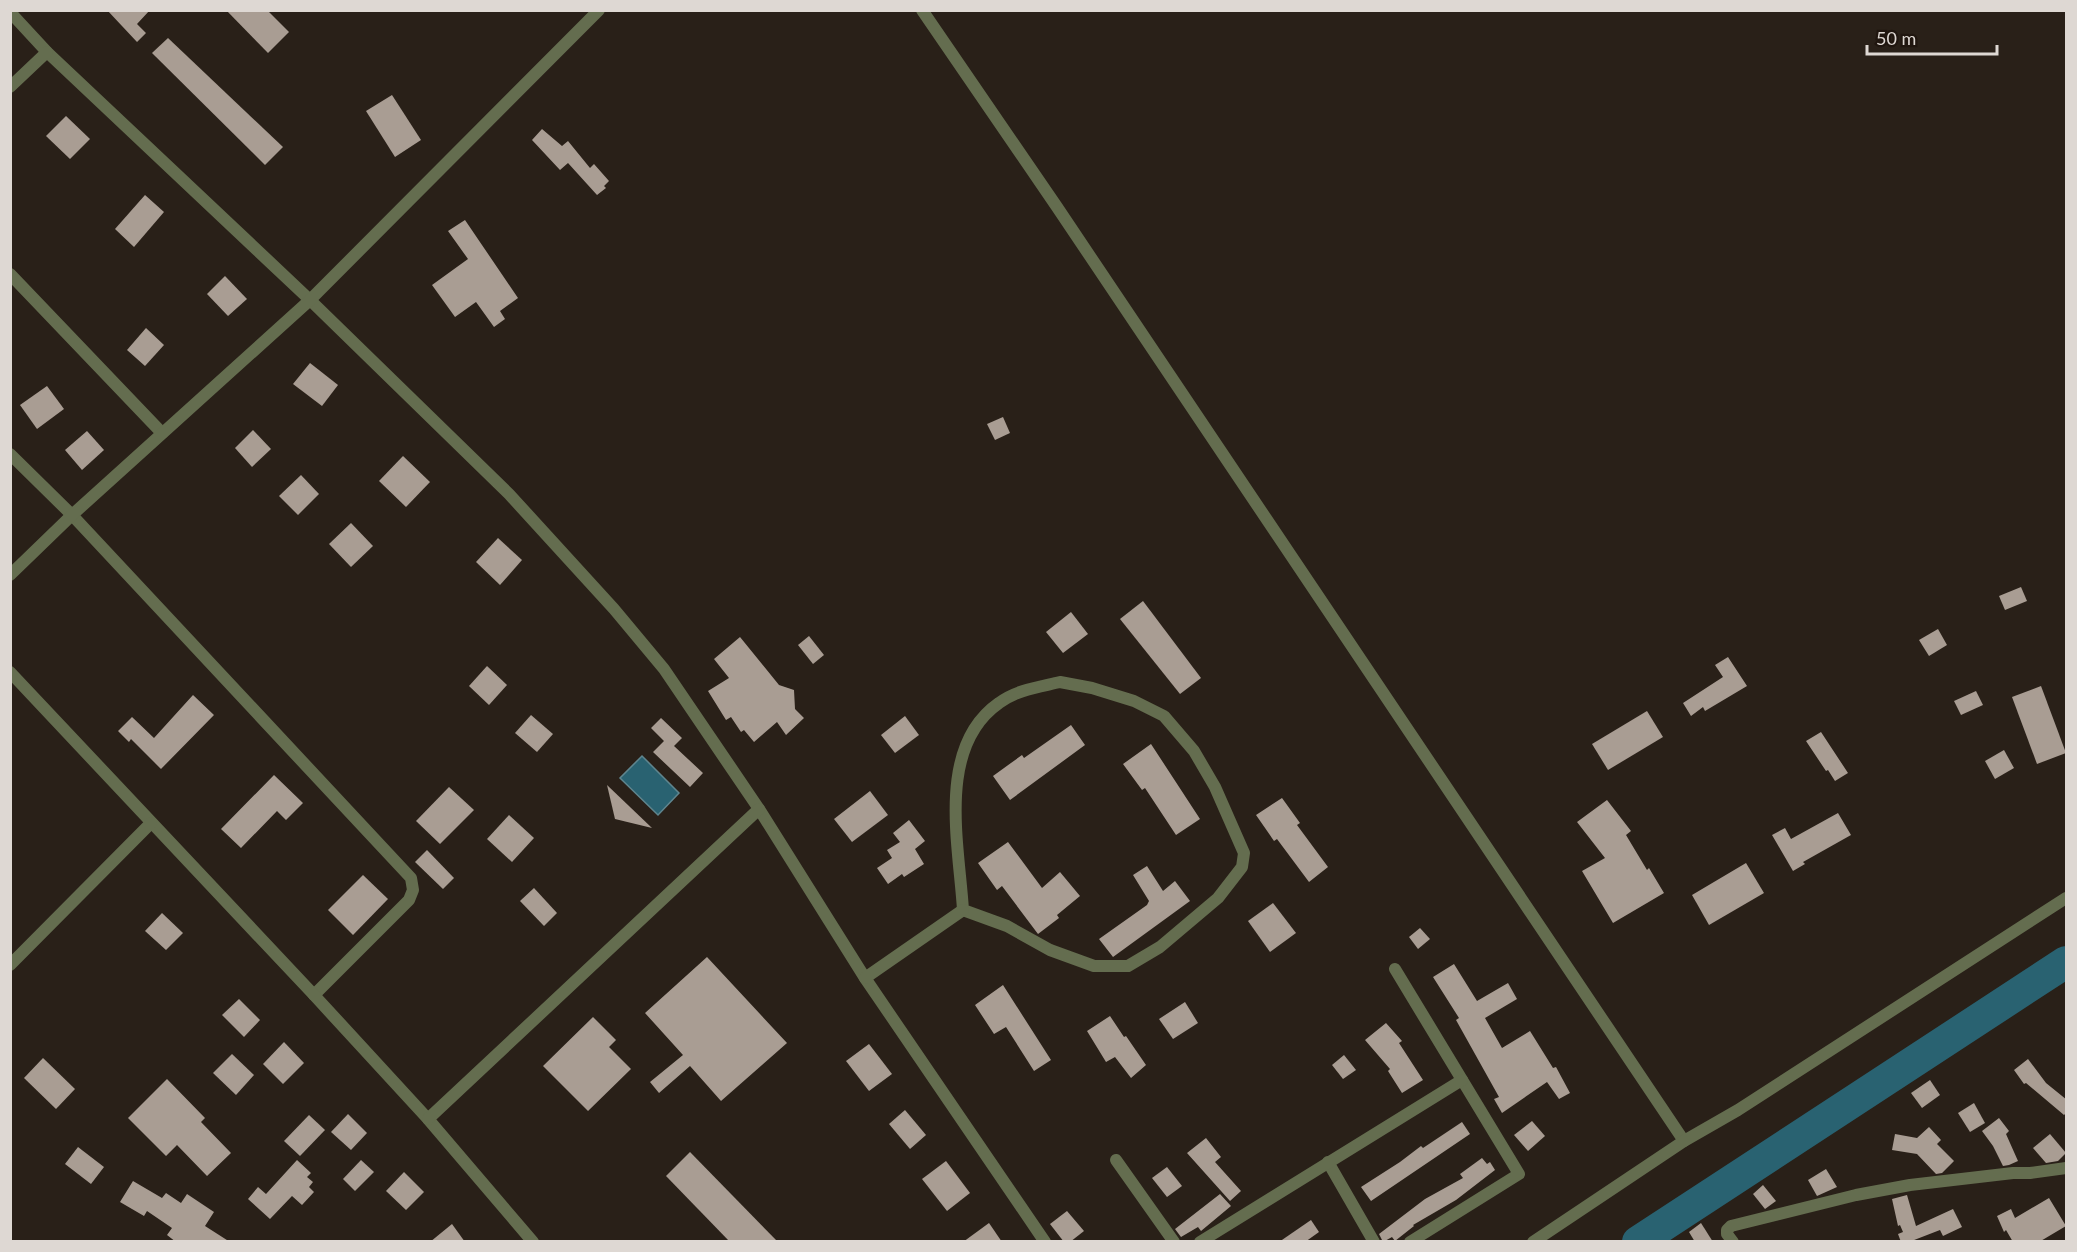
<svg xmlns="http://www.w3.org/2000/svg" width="2077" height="1252" viewBox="0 0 2077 1252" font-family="Lato,sans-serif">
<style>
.water{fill:#296271;stroke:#5f858e;stroke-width:1.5}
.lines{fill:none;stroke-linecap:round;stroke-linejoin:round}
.river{stroke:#296271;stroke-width:32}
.building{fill:#a99d93}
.minor{stroke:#646d4f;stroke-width:12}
</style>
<rect width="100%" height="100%" fill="#292018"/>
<path class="water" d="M642,756l37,37 -21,22 -38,-37z"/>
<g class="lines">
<path class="river" d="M1638,1242l428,-280"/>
</g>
<g class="building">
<path d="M107,10h43l-13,14 9,9 -9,9z"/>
<path d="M226,10h41l22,22 -21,21z"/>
<path d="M168,38l115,109 -18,18 -113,-112z"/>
<path d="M392,95l29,45 -26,17 -29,-46z"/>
<path d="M66,116l24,23 -20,20 -24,-23z"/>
<path d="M542,129l20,17 6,-5 22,27 4,-4 15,17 -5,5 2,2 -9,7 -29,-32 -8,7 -28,-30z"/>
<path d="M145,195l19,17 -30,35 -19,-18z"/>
<path d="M465,220l53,78 -18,13 5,8 -11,8 -18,-25 -21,15 -23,-32 36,-26 -20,-28z"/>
<path d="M225,276l22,23 -19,17 -21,-22z"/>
<path d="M146,328l18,17 -19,21 -18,-16z"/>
<path d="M310,363l28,22 -16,21 -29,-22z"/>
<path d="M47,386l17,23 -27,20 -17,-24z"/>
<path d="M1003,417l7,16 -15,7 -8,-16z"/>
<path d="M253,430l18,19 -19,18 -17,-19z"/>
<path d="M87,431l17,19 -22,20 -17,-20z"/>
<path d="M403,456l27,26 -24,25 -27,-26z"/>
<path d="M301,475l18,19 -21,21 -19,-19z"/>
<path d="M351,523l22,23 -22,21 -22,-23z"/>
<path d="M498,538l24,22 -22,25 -24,-23z"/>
<path d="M2021,587l6,14 -22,9 -6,-14z"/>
<path d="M1143,601l58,77 -21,16 -60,-75z"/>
<path d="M1071,612l17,22 -25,19 -17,-21z"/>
<path d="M1938,629l9,16 -18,11 -10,-16z"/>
<path d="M809,636l15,19 -11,9 -15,-19z"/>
<path d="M740,637l39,48 15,5 1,19 9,9 -18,17 -9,-13 -23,20 -10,-12 -3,2 -10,-15 -5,3 -18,-29 21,-13 -15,-19z"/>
<path d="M1728,657l19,29 -42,25 -2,-4 -12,9 -8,-13 40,-26 -8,-12z"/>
<path d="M487,666l20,19 -18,20 -20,-19z"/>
<path d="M2041,686l25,67 -29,11 -25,-67z"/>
<path d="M1976,691l7,14 -22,10 -7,-14z"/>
<path d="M193,695l21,20 -53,54 -30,-30 -2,3 -11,-11 14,-14 22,21z"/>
<path d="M1647,711l16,26 -55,33 -16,-26z"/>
<path d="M531,715l22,19 -16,18 -22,-19z"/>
<path d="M905,716l14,19 -24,18 -14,-18z"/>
<path d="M661,718l21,20 -8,8 29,27 -13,14 -37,-35 11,-11 -13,-13z"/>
<path d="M1071,725l14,20 -75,55 -17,-24 29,-21 2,3z"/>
<path d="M1821,732l27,41 -13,8 -7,-11 -2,1 -20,-30z"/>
<path d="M1151,744l49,75 -24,16 -31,-47 -3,2 -19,-26z"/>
<path d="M2004,750l10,18 -19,11 -10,-18z"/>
<path d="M274,775l29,28 -17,17 -9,-9 -36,37 -20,-19z"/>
<path d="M607,785l45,43 -37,-9z"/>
<path d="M449,787l25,23 -34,34 -24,-23z"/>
<path d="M870,791l18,24 -36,27 -18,-23z"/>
<path d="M1282,798l18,25 -3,2 31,42 -19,15 -32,-43 -3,2 -18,-26z"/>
<path d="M1607,800l24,31 -5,4 21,35 2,-2 15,25 -51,30 -31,-52 23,-13 -28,-36z"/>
<path d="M1838,813l13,22 -48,27 2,2 -12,7 -21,-36 13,-7 6,11z"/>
<path d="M509,815l25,23 -22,24 -25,-23z"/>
<path d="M909,820l16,21 -10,8 9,15 -20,13 -2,-3 -14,10 -11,-16 15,-10 -5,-8 13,-8 -7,-9z"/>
<path d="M1008,842l34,46 18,-16 20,24 -23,19 2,3 -21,16 -36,-48 -5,4 -19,-27z"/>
<path d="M427,850l27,28 -11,11 -28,-27z"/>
<path d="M1746,863l18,30 -55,32 -17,-30z"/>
<path d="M1147,866l16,25 12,-10 15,20 -77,56 -14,-18 48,-34 2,-4 -16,-26z"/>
<path d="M363,875l25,24 -35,36 -25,-25z"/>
<path d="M534,888l23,25 -13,13 -24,-25z"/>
<path d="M1273,903l23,30 -26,19 -22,-31z"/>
<path d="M162,913l21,20 -17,17 -21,-19z"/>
<path d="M1420,928l10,11 -12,10 -9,-12z"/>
<path d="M707,957l80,86 -66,58 -31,-35 -31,27 -9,-11 33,-27 -38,-42z"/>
<path d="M1454,964l23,37 31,-18 9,16 -32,19 17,30 28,-17 23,37 3,-1 14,26 -11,6 -12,-17 -45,31 -8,-14 5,-2 -43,-77 3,-2 -26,-41z"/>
<path d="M1003,985l48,75 -17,11 -28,-44 -12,7 -19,-29z"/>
<path d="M239,999l21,21 -16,17 -22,-22z"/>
<path d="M1185,1002l13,21 -25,16 -14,-20z"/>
<path d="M1110,1016l14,21 2,-1 20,29 -15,13 -16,-21 -9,5 -19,-31z"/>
<path d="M593,1017l23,23 -7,7 22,22 -43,42 -45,-45z"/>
<path d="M1386,1023l16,18 -3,2 24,37 -21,13 -14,-22 2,-2 -25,-29z"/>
<path d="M284,1042l20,21 -21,21 -20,-20z"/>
<path d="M869,1044l23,30 -23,17 -23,-30z"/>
<path d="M232,1054l22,21 -18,20 -23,-22z"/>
<path d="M1344,1055l12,15 -13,9 -11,-14z"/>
<path d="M43,1058l32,31 -19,20 -32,-31z"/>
<path d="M2028,1059l18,24 21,17v12l-3,3 -38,-32 -2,1 -10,-14z"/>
<path d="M167,1079l38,39 -4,4 30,31 -24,23 -30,-31 -11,11 -38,-38z"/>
<path d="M1930,1080l10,15 -18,13 -11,-15z"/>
<path d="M1974,1103l11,20 -15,9 -12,-19z"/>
<path d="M905,1110l21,25 -16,14 -21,-25z"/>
<path d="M348,1114l19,19 -16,17 -20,-18z"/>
<path d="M309,1115l16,15 -25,26 -16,-15z"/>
<path d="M1999,1118l10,13 -3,3 12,27 -9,4 -6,1 -10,-20 -11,-15z"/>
<path d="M1532,1121l13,15 -17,15 -14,-16z"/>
<path d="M1462,1122l8,12 -99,67 -10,-14 39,-25 21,-16 2,2z"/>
<path d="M1929,1127l12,13 -4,4 17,17 -12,12 -6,1 -19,-20 -25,-4 3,-16 22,4z"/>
<path d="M2050,1134l16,19 -8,8 -12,2 -13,-15z"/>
<path d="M1206,1138l15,19 -6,5 26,29 -11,10 -43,-48z"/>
<path d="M78,1147l26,20 -13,17 -26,-20z"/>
<path d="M690,1152l88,90h-48l-64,-66z"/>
<path d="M1482,1158l5,6 3,-2 5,8 -39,30 -43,25 1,1 -19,15 -3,-4 -9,5 -4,-8 46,-35 38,-21 -3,-4z"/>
<path d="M297,1160l14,13 -4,4 6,5 -4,5 5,5 -12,13 -10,-9 -22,23 -22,-20 10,-12 8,7z"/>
<path d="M361,1160l13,12 -19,19 -12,-12z"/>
<path d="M946,1161l24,32 -23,18 -25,-32z"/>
<path d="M1167,1167l15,19 -15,11 -15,-19z"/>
<path d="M1826,1169l11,18 -20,9 -9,-16z"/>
<path d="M404,1172l20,20 -18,18 -20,-19z"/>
<path d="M133,1181l29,17 4,-5 15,10 6,-9 27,18 -9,14 25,16h-54l-9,-7 5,-7 -25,-17 -3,5 -24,-14z"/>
<path d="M1763,1185l13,16 -11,8 -12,-15z"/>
<path d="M1220,1194l11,12 -30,25 -3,-4 -17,10 -6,-8z"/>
<path d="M1907,1195l9,31 37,-17 9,18 -19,9 -3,-6 -31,12h-8l-3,-8 5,-2 -3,-7 -2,1 -6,-27z"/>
<path d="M2049,1198l17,28 -27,16h-26l-7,-12 -2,2 -7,-16 14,-7 4,9z"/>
<path d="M1067,1211l17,20 -14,11h-6l-14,-18z"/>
<path d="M1311,1220l8,12 -14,10h-26z"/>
<path d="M989,1223l13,19h-39z"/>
<path d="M1701,1223l12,19h-18l-6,-10z"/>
<path d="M452,1224l13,18h-35z"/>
</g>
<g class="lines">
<g class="minor">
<path d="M922,10l135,197 627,934"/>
<path d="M10,12l37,40 263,248 199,194 105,115 50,60 95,140 106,169 180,264"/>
<path d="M10,87l37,-35"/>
<path d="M10,274l152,159"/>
<path d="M10,454l62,61 339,363 2,12 -4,10 -95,95"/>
<path d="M10,575l62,-60 238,-215 289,-290"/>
<path d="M10,672l304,323 114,124 105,123"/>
<path d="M1060,682l32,6 42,13 30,15 30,35 21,36 29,66 -2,14 -24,31 -58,49 -32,19h-34l-44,-16 -43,-24 -44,-16c-4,-66 -27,-163 36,-207 17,-13 40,-16 61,-21z"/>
<path d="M10,965l141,-142"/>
<path d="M1395,969l124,205 -109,68"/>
<path d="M865,978l98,-68"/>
<path d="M428,1119l331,-310"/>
<path d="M1116,1160l58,82"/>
<path d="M1328,1162l46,80"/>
<path d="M1200,1242l262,-162"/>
<path d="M1533,1242l151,-101 54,-31 328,-212"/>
<path d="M1733,1242l-6,-8v-4l4,-4 125,-31 54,-10 103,-12h17l36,-5"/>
</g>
</g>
<rect width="2077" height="1252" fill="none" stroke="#ded8d3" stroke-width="24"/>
<path d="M1867 45v9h130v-9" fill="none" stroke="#ded8d3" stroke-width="3"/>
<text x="1876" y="45" font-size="18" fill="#ded8d3" stroke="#20160f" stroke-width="4.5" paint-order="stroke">50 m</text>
</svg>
